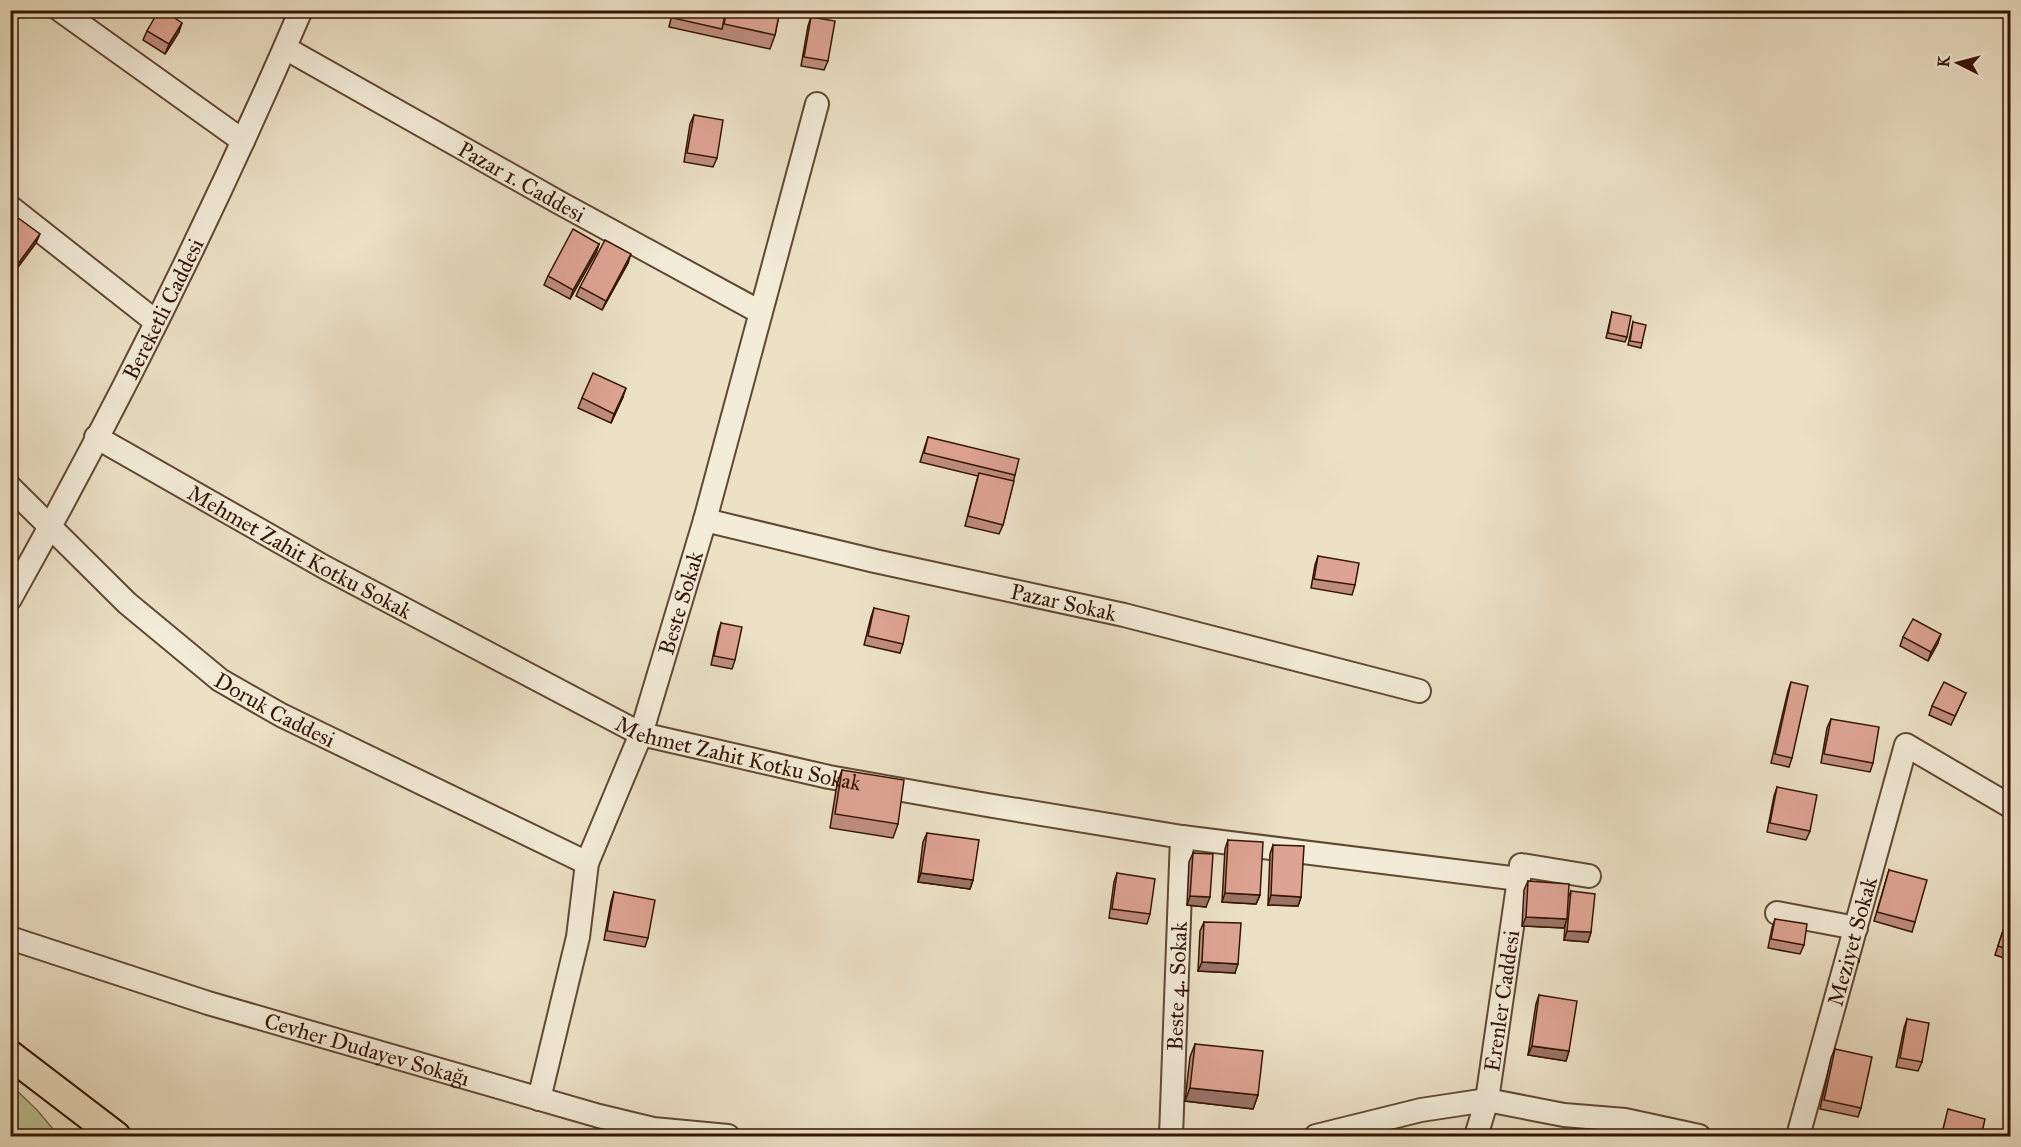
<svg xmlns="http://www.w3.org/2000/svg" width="2021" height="1147" viewBox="0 0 2021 1147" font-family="'IM FELL Great Primer',serif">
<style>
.green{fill:#bcc292;stroke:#786c4a;stroke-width:1.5}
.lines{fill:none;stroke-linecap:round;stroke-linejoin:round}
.minor-casing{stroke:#624833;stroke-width:26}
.major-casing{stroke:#341502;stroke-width:32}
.minor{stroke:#f3ecd9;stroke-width:22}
.major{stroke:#ece1c5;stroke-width:28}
.wall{fill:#bf8d7e;stroke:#341502;stroke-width:1.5}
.shaded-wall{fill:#9b7367;stroke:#341502;stroke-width:1.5}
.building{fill:#dea493;stroke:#341502;stroke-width:1.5}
.labels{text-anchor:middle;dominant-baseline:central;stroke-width:4.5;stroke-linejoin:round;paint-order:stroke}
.street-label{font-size:22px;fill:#341502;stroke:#f3ecd9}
</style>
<rect width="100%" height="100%" fill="#ece1c5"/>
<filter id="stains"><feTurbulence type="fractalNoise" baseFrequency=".00333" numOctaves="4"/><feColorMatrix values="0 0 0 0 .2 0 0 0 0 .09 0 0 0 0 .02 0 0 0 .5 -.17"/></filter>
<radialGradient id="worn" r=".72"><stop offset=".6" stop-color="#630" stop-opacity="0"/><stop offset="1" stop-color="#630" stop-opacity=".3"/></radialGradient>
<path class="green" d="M11,1085l26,25 22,26h-48z"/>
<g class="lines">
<defs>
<g id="minor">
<path d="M60,10l183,131"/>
<path id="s1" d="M285,48l275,155 200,109"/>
<path d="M10,207l145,114"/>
<path id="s2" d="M96,437l230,131 315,166 188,43 158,28 195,32 337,42"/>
<path id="s3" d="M10,487l117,116 93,77 61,35 306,148"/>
<path id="s4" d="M705,520l170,41 249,54 295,76"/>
<path id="s5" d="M10,599c107,-191 205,-388 291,-589"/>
<path d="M1777,913l79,15"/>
<path id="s6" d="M10,938l198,65 391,113 54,13 75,7"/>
<path id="s7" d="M539,1099l39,-162 9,-74 54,-129 64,-214 112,-416"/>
<path id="s8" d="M1171,1136l11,-299"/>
<path d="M1316,1136l105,-26 66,-10 77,15 61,5 74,16"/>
<path id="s9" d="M1476,1136l11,-36 34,-235 68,11"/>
<path id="s10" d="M1798,1136l108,-391 104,61"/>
</g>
<path id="major" d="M10,1055l106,81"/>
</defs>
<use href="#minor" class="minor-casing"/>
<use href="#major" class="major-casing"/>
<use href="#minor" class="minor"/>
<use href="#major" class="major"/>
</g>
<g class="wall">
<path d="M673,10h107l-5,25 -5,14 -101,-22z"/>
<path d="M811,17l17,44 -4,9 -23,-4 7,-40z"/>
<path d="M147,31l32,1 -14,22 -22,-14z"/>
<path d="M694,115l23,43 -4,9 -29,-5 6,-38z"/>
<path d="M599,244l-3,9 -26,46 -26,-14 4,-9z"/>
<path d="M628,263l-26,47 -26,-14 4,-9z"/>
<path d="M1612,312l15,25 -2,5 -19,-4z"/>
<path d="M1633,322l9,21 -1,5 -13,-3z"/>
<path d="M623,397l-12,26 -33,-15 4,-10z"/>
<path d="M928,437l87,38 -12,50 -4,9 -34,-8 13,-50 -58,-14z"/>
<path d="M1318,556l37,29 -3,10 -41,-7 4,-23z"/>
<path d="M874,608l29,36 -3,9 -36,-8 7,-28z"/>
<path d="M721,623l14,37 -3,9 -21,-4 7,-33z"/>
<path d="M1903,637l35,6 -10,18 -28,-15z"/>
<path d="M1791,682l1,76 -3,9 -18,-4 17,-72z"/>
<path d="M1966,693l-15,32 -22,-10 3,-9z"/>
<path d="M1831,719l42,44 -3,9 -49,-9 6,-35z"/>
<path d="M842,770l56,54 -5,14 -63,-10 7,-44z"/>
<path d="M1777,787l33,44 -4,9 -39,-8 7,-36z"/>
<path d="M927,833l46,47 -3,9 -52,-7 5,-40z"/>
<path d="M1228,840l32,55 -4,9 -34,-2 3,-53z"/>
<path d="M1273,845l28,52 -3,9 -30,-1 2,-51z"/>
<path d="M1193,853l13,54 -19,-2 2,-43z"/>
<path d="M1889,870l26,52 -3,10 -38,-11z"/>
<path d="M1117,873l33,41 -3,10 -38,-6 5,-36z"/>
<path d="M1528,881l40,17 3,-7 20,41 -3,10 -24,-2 1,-16 -1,4 -42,-2 2,-36z"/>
<path d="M614,892l34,46 -3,9 -41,-7 7,-38z"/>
<path d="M2010,909v51l-15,-5z"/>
<path d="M1775,919l29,26 -4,9 -32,-6 4,-20z"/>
<path d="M1204,922l31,51 -37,-2 2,-40z"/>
<path d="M1539,995l30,56 -3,10 -38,-6 8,-51z"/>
<path d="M1907,1019l15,43 -4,9 -22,-4 8,-39z"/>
<path d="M1195,1044l63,51 -5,14 -68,-8 5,-44z"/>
<path d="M1835,1049l26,59 -3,9 -38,-8 11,-51z"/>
</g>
<g class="shaded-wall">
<path d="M182,23l-3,9 -14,22 4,-10z"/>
<path d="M40,234l-4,9 -26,35 2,-6z"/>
<path d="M599,244l-3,9 -26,46 3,-9z"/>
<path d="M631,254l-3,9 -26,47 4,-9z"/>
<path d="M626,388l-3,9 -12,26 3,-9z"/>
<path d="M1941,634l-3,9 -10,18 3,-9z"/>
<path d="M921,873l52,7 -3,9 -52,-7z"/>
<path d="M1225,893l35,2 -4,9 -34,-2z"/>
<path d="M1271,895l30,2 -3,9 -30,-1z"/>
<path d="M1190,896l20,1 -4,10 -19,-2z"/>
<path d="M1526,917l41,2 -3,9 -42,-2z"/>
<path d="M1567,931l24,1 -3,10 -24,-2z"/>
<path d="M1202,962l36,2 -3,9 -37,-2z"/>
<path d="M1532,1046l37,5 -3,10 -38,-6z"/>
<path d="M1190,1088l68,7 -5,14 -68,-8z"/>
</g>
<g class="building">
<path d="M159,10h4l19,13 -13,21 -22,-13z"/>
<path d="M674,10h52l-4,19 -49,-11z"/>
<path d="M727,10h53l-5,25 -51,-11z"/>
<path d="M811,17l24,4 -7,40 -24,-4z"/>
<path d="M694,115l29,5 -6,38 -30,-5z"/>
<path d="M10,212l30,22 -28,38 -2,-1z"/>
<path d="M573,229l26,15 -26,46 -25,-14z"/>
<path d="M605,240l26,14 -25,47 -26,-14z"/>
<path d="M1612,312l19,4 -4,21 -19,-4z"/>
<path d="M1633,322l13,3 -4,18 -12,-2z"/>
<path d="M593,373l33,15 -12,26 -32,-16z"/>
<path d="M928,437l91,22 -4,16 -91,-22z"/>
<path d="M979,473l35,8 -11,44 -35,-9z"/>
<path d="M1318,556l41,7 -4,22 -41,-6z"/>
<path d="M874,608l35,8 -6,28 -35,-8z"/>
<path d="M1913,619l28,15 -10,18 -28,-15z"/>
<path d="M721,623l21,4 -7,33 -21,-4z"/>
<path d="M1791,682l17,4 -16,72 -17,-4z"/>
<path d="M1944,682l22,11 -11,23 -23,-10z"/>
<path d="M1831,719l48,8 -6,36 -49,-9z"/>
<path d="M842,770l62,10 -6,44 -63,-10z"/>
<path d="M1777,787l40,8 -7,36 -40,-8z"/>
<path d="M927,833l52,7 -6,40 -52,-7z"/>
<path d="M1228,840l35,2 -3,53 -35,-2z"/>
<path d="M1273,845l31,1 -3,51 -30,-2z"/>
<path d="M1193,853l20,1 -3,43 -20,-1z"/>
<path d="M1889,870l38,10 -12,42 -38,-10z"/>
<path d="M1117,873l38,6 -5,35 -38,-5z"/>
<path d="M1528,881l41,3 -2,35 -41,-2z"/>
<path d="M1571,891l24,3 -4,38 -24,-1z"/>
<path d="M614,892l41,8 -7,38 -41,-7z"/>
<path d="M2010,909v41l-12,-4z"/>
<path d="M1775,919l32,5 -3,21 -33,-6z"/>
<path d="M1204,922l37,1 -3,41 -36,-2z"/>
<path d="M1539,995l38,6 -8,50 -37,-5z"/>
<path d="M1907,1019l22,4 -7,39 -22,-4z"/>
<path d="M1195,1044l68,7 -5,44 -68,-7z"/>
<path d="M1835,1049l37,8 -11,51 -37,-8z"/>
<path d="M1948,1109l37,10 -4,18h-40z"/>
</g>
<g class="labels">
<g class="street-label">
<text stroke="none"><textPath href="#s1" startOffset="272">Pazar 1. Caddesi</textPath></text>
<text stroke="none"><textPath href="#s5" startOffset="328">Bereketli Caddesi</textPath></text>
<text stroke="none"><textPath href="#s2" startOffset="234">Mehmet Zahit Kotku Sokak</textPath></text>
<text stroke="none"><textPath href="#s4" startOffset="368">Pazar Sokak</textPath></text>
<text stroke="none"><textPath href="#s7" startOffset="518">Beste Sokak</textPath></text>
<text stroke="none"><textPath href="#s3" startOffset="348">Doruk Caddesi</textPath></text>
<text stroke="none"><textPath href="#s2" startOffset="720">Mehmet Zahit Kotku Sokak</textPath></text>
<text stroke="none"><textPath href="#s10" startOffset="202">Meziyet Sokak</textPath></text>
<text stroke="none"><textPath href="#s8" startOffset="150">Beste 4. Sokak</textPath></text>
<text stroke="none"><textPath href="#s9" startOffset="138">Erenler Caddesi</textPath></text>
<text stroke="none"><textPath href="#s6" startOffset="374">Cevher Dudayev Sokağı</textPath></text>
</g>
</g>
<rect width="2021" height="1147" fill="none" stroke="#ece1c5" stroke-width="36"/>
<rect x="12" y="12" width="1997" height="1123" fill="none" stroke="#341502" stroke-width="3"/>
<rect x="18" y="18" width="1985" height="1111" fill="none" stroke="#341502" stroke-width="1.5"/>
<g transform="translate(1958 63) rotate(276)" stroke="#f3ecd9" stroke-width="4.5" paint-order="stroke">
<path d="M0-4.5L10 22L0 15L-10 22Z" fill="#341502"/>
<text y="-9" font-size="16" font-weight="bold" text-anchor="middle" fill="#341502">K</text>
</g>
<rect width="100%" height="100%" filter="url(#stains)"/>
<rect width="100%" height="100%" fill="url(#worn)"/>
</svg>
